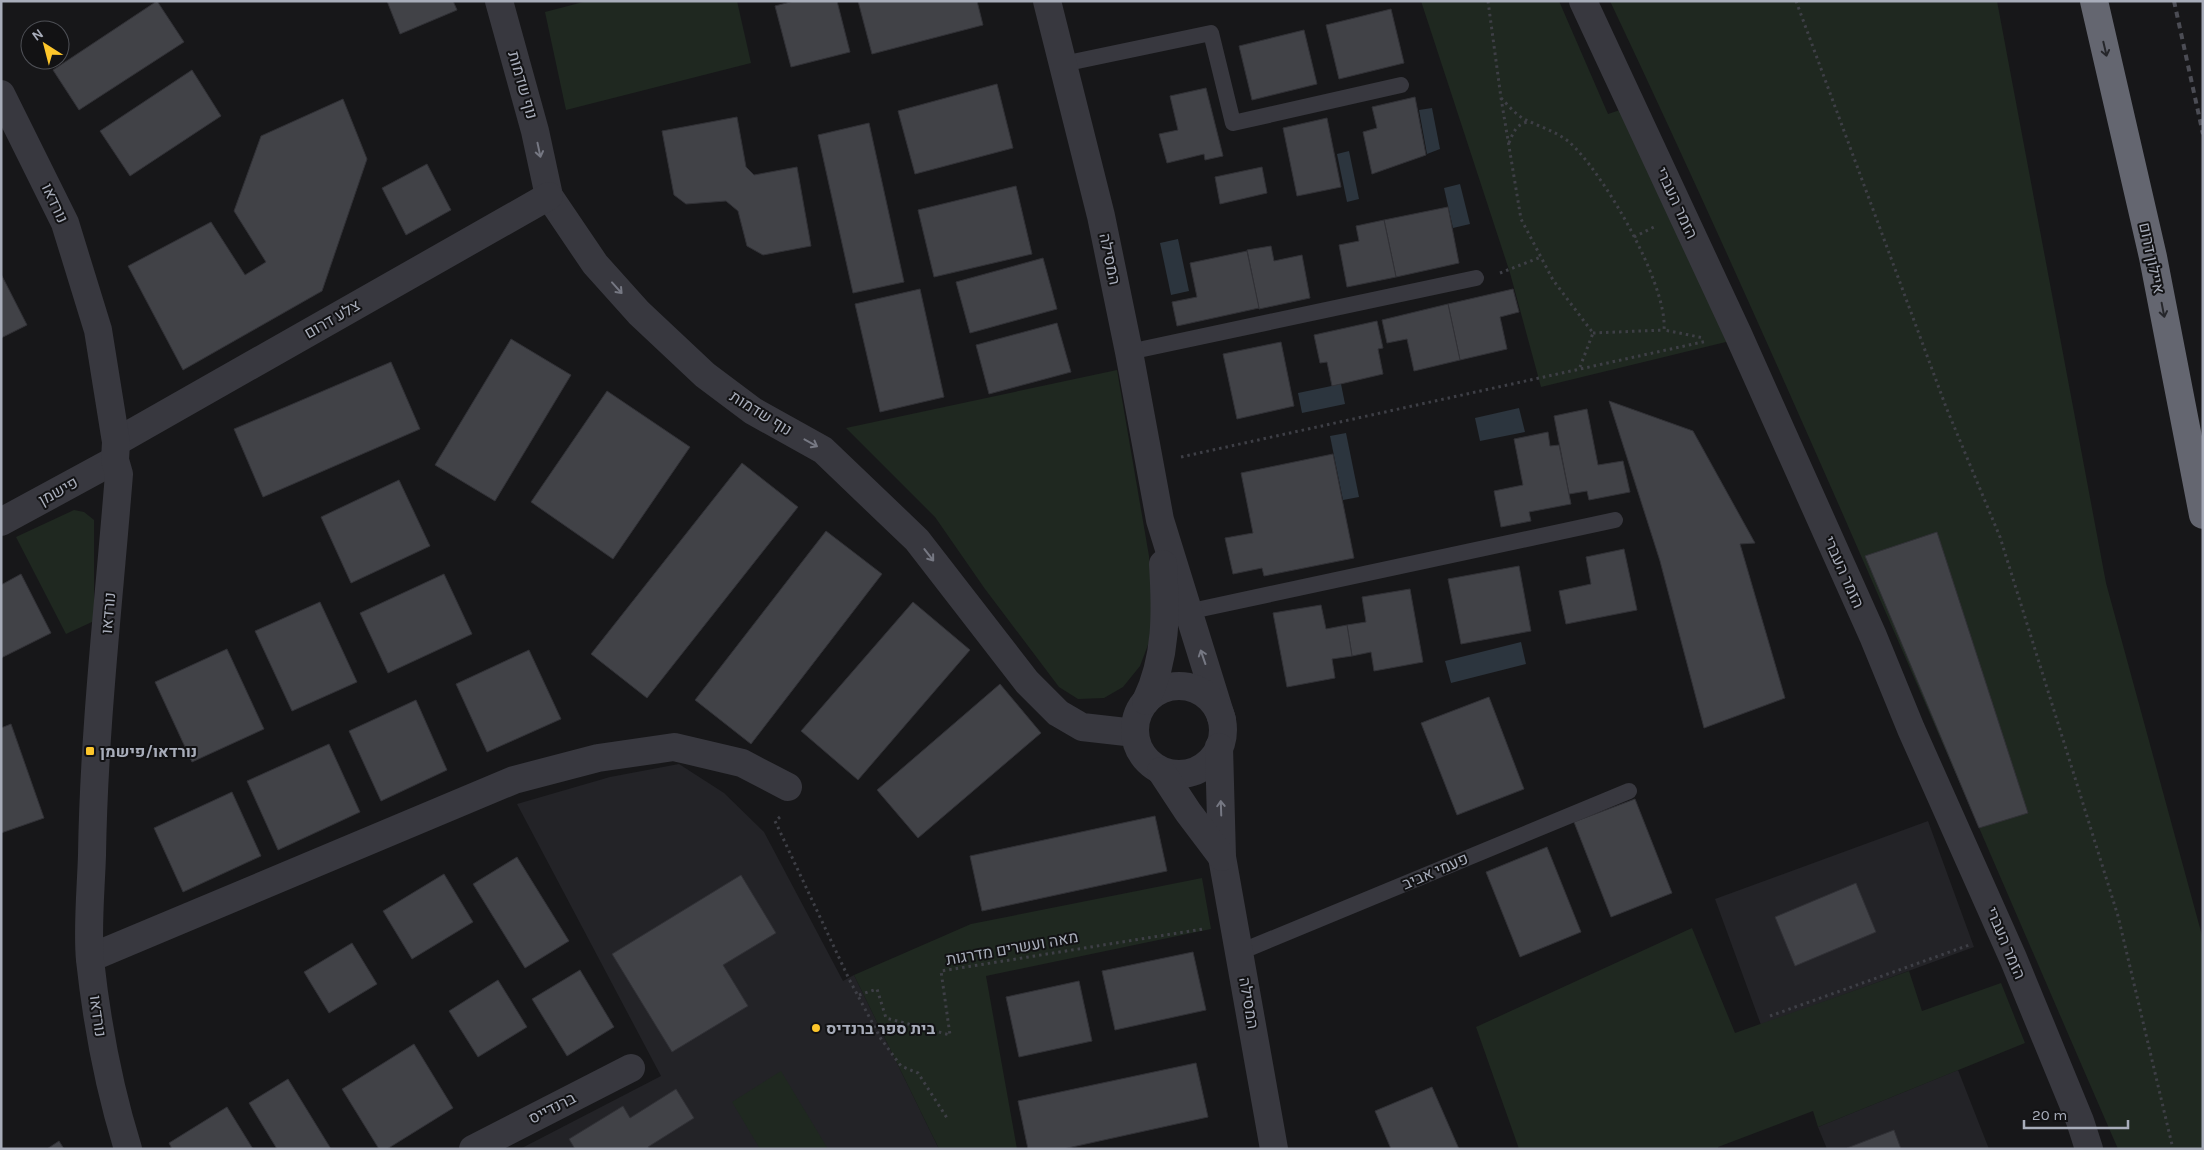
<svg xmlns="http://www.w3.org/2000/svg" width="2204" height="1150" viewBox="0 0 2204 1150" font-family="Karla,Heebo,sans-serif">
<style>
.built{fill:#232327}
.green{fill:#1f2820}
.water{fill:#2c353e}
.building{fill:#414247;stroke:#313136}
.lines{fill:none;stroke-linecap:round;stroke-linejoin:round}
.path{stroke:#3e3f46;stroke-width:3;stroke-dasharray:2.5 4;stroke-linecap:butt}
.service{stroke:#38383f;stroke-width:16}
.minor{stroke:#38383f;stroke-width:28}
.tertiary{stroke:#38383f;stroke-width:28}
.motorway{stroke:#646670;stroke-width:28}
.rail{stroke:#4b4c54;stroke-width:4;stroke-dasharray:6 5;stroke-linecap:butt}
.oneway{stroke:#26272b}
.oneway2{stroke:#767883}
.poi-dot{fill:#fdc62b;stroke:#121214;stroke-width:2}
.labels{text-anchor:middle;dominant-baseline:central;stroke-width:4;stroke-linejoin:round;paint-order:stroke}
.street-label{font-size:16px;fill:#a8adba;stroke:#121214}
.poi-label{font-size:16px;font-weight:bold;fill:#a8adba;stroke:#121214;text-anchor:start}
</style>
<rect width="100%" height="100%" fill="#171719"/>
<g class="built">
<path d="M679,764l45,29 40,39 79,149 11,-6 85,174h-419l141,-73 -144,-272 93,-27z"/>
<path d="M1928,821l46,126 -213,78 -46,-126z"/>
<path d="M1958,1070l31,79h-162l-9,-22z"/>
</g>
<g class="green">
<path d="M587,1h150l14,62 -185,47 -21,-98z"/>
<path d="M1421,1h138l49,113 18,-6 104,233 -189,46 -31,-114z"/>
<path d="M1610,1h387l109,582 97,356v210h-85c-167,-384 -329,-770 -508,-1148z"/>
<path d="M1117,370l32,186 5,73 -14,37 -17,21 -19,11 -26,1 -19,-12 -74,-98 -50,-72 -89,-89z"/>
<path d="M74,510l10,2 10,8v101l-28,13 -50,-97z"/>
<path d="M1202,878l9,51 -225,47 31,173h-78l-85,-174 117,-51z"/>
<path d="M1692,928l43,105 174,-62 13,40 79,-28 24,60 -207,84 -5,-16 -95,36v2h-199l-43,-122z"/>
<path d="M781,1071l47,78h-68l-28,-47z"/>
</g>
<g class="water">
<path d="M1432,108l8,41 -13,5 -8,-44z"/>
<path d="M1349,151l10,48 -12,3 -10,-48z"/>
<path d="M1460,184l10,40 -17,4 -9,-40z"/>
<path d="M1178,239l11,52 -18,4 -11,-52z"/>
<path d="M1341,384l4,20 -43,9 -4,-20z"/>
<path d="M1519,408l6,24 -45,9 -5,-23z"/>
<path d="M1346,433l13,64 -16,3 -13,-64z"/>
<path d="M1521,642l5,22 -75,19 -6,-22z"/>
</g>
<g class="building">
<path d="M157,1l27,41 -105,68 -26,-40z"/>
<path d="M387,1h66l4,9 -57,24z"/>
<path d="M794,1h43l13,51 -59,15 -16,-61z"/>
<path d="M858,1h119l6,24 -111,29z"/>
<path d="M1391,9l13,54 -65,16 -13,-54z"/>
<path d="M1304,30l13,54 -65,16 -13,-54z"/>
<path d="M192,70l29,46 -91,60 -30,-45z"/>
<path d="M997,84l16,64 -98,26 -17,-63z"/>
<path d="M1206,88l17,68 -18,4 -1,-6 -37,9 -8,-29 19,-4 -8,-34z"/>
<path d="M1415,97l11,58 -54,19 -9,-42 14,-4 -5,-21z"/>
<path d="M343,99l24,60 -45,132 -139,79 -55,-104 83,-44 34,53 21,-13 -32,-51 27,-75z"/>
<path d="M737,117l9,50 8,8 43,-8 14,79 -48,9 -16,-9 -9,-35 -12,-10 -40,3 -12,-9 -12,-64z"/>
<path d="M1327,118l14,69 -44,9 -14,-68z"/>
<path d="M869,123l35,159 -51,11 -35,-158z"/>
<path d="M427,164l24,46 -45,25 -24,-47z"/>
<path d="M1262,167l5,26 -47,11 -5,-27z"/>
<path d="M1016,186l16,68 -98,23 -16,-67z"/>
<path d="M1448,207l11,56 -63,14 -12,-57z"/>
<path d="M1384,220l12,57 -49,10 -8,-42 20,-4 -3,-15z"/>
<path d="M1271,246l3,15 28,-6 8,43 -51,11 -12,-59z"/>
<path d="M1247,251l12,57 -82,18 -5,-24 25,-5 -7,-34z"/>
<path d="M1043,258l14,51 -87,24 -14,-51z"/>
<path d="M1,274l26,51 -26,13z"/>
<path d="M920,289l24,108 -64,15 -25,-108z"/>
<path d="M1513,289l6,23 -19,5 7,32 -47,11 -12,-56z"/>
<path d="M1448,304l12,56 -46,11 -7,-32 -20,4 -5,-23z"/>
<path d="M1377,321l6,27 -5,1 5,25 -51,12 -5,-24 -7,1 -6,-28z"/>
<path d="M1057,323l14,49 -82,22 -13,-49z"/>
<path d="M511,339l60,36 -76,126 -60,-36z"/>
<path d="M1281,342l13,64 -57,13 -14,-65z"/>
<path d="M391,362l29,67 -157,68 -29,-68z"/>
<path d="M607,391l83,56 -77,112 -82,-57z"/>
<path d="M1609,401l84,30 62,112 -15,1 45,154 -81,30 -44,-167z"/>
<path d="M1587,409l11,56 25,-4 7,31 -41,8 -2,-9 -18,3 -15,-78z"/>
<path d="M1548,432l2,14 9,-1 12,59 -42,8 2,9 -30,6 -7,-36 29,-6 -9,-46z"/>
<path d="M1333,454l21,104 -90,18 -2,-8 -29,6 -8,-36 28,-5 -12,-60z"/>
<path d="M742,463l56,44 -151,191 -56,-44z"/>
<path d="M399,480l31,66 -79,37 -30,-66z"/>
<path d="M826,531l56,43 -131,170 -56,-44z"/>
<path d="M1937,532l91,281 -49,15 -114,-272z"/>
<path d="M1624,549l13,61 -71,14 -7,-33 32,-7 -5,-27z"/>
<path d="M1519,566l12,65 -70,13 -13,-65z"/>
<path d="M21,574l30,59 -50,25v-73z"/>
<path d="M444,574l28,60 -84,39 -28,-60z"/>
<path d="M1410,589l13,73 -49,9 -3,-19 -19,4 -5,-31 19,-3 -4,-25z"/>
<path d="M320,602l37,80 -65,29 -37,-80z"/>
<path d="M913,602l57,48 -112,130 -57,-49z"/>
<path d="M1321,605l5,24 21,-4 5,31 -20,3 3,19 -48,9 -14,-74z"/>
<path d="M227,649l37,80 -72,33 -37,-80z"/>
<path d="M529,650l32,69 -74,33 -31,-68z"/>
<path d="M1000,684l41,49 -123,105 -41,-48z"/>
<path d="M1489,697l35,92 -67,26 -36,-92z"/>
<path d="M416,700l31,70 -66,31 -32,-70z"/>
<path d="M11,724l33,94 -43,15v-105z"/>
<path d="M329,744l31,68 -82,38 -31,-69z"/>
<path d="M232,792l29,64 -78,36 -29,-64z"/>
<path d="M1635,799l37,94 -61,24 -37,-95z"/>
<path d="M1155,816l12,55 -185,40 -12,-55z"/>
<path d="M1547,847l34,85 -61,25 -34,-85z"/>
<path d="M517,857l52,84 -44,27 -52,-84z"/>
<path d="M444,874l29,48 -61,37 -29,-48z"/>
<path d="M741,875l35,58 -53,32 25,41 -76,46 -60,-98z"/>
<path d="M1856,883l20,49 -81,34 -20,-49z"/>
<path d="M352,943l25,41 -48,29 -25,-41z"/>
<path d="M1193,952l13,58 -91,20 -13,-59z"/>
<path d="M580,970l34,57 -47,29 -35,-57z"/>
<path d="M498,980l29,47 -49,30 -29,-46z"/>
<path d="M1079,981l13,60 -73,16 -13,-60z"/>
<path d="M414,1044l39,64 -66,41h-8l-37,-60z"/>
<path d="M1196,1063l12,54 -145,32h-35l-10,-48z"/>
<path d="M288,1079l43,70h-54l-28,-46z"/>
<path d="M1432,1087l27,62h-68l-16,-38z"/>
<path d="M676,1089l18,29 -46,29 1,2h-74l-6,-10 54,-33 7,12z"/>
<path d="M227,1107l26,42h-81l-3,-6z"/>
<path d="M1894,1130l7,19h-54v-1z"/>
<path d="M59,1141l5,8h-17z"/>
</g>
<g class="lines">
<g class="path">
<path d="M1488,1l13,97 20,121 32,61 40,53 -13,34"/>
<path d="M1796,1l150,406 54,130 118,379 55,233"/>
<path d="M1501,98c7,7 14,16 23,21 14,7 31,12 44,22 35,30 100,144 96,189l40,8"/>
<path d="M1509,143c4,-10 7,-19 19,-21"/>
<path d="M1634,237l20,-10"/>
<path d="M1500,273l41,-16"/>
<path d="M1593,333l71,-3"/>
<path d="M1181,457l526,-116"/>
<path d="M780,817l-5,4 74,158 32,60 20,27 17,7 29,45"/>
<path d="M859,995l18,-6 9,29 64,17 -9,-64 262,-42"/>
<path d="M1770,1016l202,-72"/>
</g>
<g class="service">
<path d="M1063,64l148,-31 22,90 168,-38"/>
<path d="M1129,352l347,-74"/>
<path d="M1187,612l428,-92"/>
<path d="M1240,952l389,-161"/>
</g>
<g class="minor">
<path d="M499,1l36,130 14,65 46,68 44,49 66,62 48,36 70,39 94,90 110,142 31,31 24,14 53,6"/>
<path d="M1047,1l54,215 28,136 31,168 62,200"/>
<path d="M1583,1l155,333 135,302 38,93 102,229 67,163 9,28"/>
<path d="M116,442l433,-246"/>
<path d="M1,522l114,-62"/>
<circle cx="1179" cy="730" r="44"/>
<path d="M1146,701c21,-44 20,-88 17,-137"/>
<path d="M1219,747l3,110 52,292"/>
<path d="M1161,771l27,41 34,45"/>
<path d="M90,958l424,-178 84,-22 76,-11 68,16 46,24"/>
<path d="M473,1149l158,-81"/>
</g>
<path class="tertiary" d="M1,94l64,129 33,107 18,112 -1,18 4,14c-10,127 -25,253 -27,381 -1,33 -5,73 -2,105 7,64 19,128 38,189"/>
<path class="motorway" d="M2094,1l59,256 50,258"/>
<path class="rail" d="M2174,1l29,133"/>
</g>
<defs><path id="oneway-shaft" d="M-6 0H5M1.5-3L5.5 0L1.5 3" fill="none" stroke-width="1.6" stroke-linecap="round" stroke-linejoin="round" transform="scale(1.25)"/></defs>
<g class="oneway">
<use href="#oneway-shaft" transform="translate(2105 49) rotate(77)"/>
<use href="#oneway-shaft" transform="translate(2163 310) rotate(79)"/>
</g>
<g class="oneway2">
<use href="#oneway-shaft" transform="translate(539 150) rotate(78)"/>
<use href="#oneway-shaft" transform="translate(617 288) rotate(48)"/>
<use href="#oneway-shaft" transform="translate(811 443) rotate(29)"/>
<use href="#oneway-shaft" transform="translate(929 555) rotate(52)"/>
<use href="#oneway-shaft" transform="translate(1203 657) rotate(-109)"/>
<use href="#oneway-shaft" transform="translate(1221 808) rotate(-92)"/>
</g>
<g class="poi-dot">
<rect x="85" y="746" width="10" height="10" rx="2.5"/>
<circle cx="816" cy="1028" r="5"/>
</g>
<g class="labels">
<g class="street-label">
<text transform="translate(523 85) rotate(74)">נוף שדמות</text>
<text transform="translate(55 203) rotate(65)">נורדאו</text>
<text transform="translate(1677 203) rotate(65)">הזמר העברי</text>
<text transform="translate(2152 258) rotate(78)">איילון דרום</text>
<text transform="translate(1110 259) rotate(78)">המסילה</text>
<text transform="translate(332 319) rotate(-30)">צלע דרום</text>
<text transform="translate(761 413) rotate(32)">נוף שדמות</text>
<text transform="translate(58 491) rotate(-29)">פישמן</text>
<text transform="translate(1844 572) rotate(66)">הזמר העברי</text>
<text transform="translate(108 613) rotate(-85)">נורדאו</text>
<text transform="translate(1435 871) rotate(-23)">פעמי אביב</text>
<text transform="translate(2006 943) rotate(67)">הזמר העברי</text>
<text transform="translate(1012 948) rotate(-10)">מאה ועשרים מדרגות</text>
<text transform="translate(1249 1003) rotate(80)">המסילה</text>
<text transform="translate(98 1016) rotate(82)">נורדאו</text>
<text transform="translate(552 1108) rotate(-27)">ברנדייס</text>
</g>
<g class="poi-label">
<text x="100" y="751">נורדאו/פישמן</text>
<text x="826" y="1028">בית ספר ברנדיס</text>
</g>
</g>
<rect width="2204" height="1150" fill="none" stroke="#a8adba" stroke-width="5"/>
<g transform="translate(45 45) rotate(324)"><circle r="24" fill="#121214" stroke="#4e5056"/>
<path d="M0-4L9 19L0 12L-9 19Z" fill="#fdc62b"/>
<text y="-8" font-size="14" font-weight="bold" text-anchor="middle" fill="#a8adba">N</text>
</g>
<path d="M2024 1120v8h104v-8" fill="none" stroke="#a8adba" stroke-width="2.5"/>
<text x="2032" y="1120" font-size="15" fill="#a8adba" stroke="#121214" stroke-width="4" paint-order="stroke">20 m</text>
</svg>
